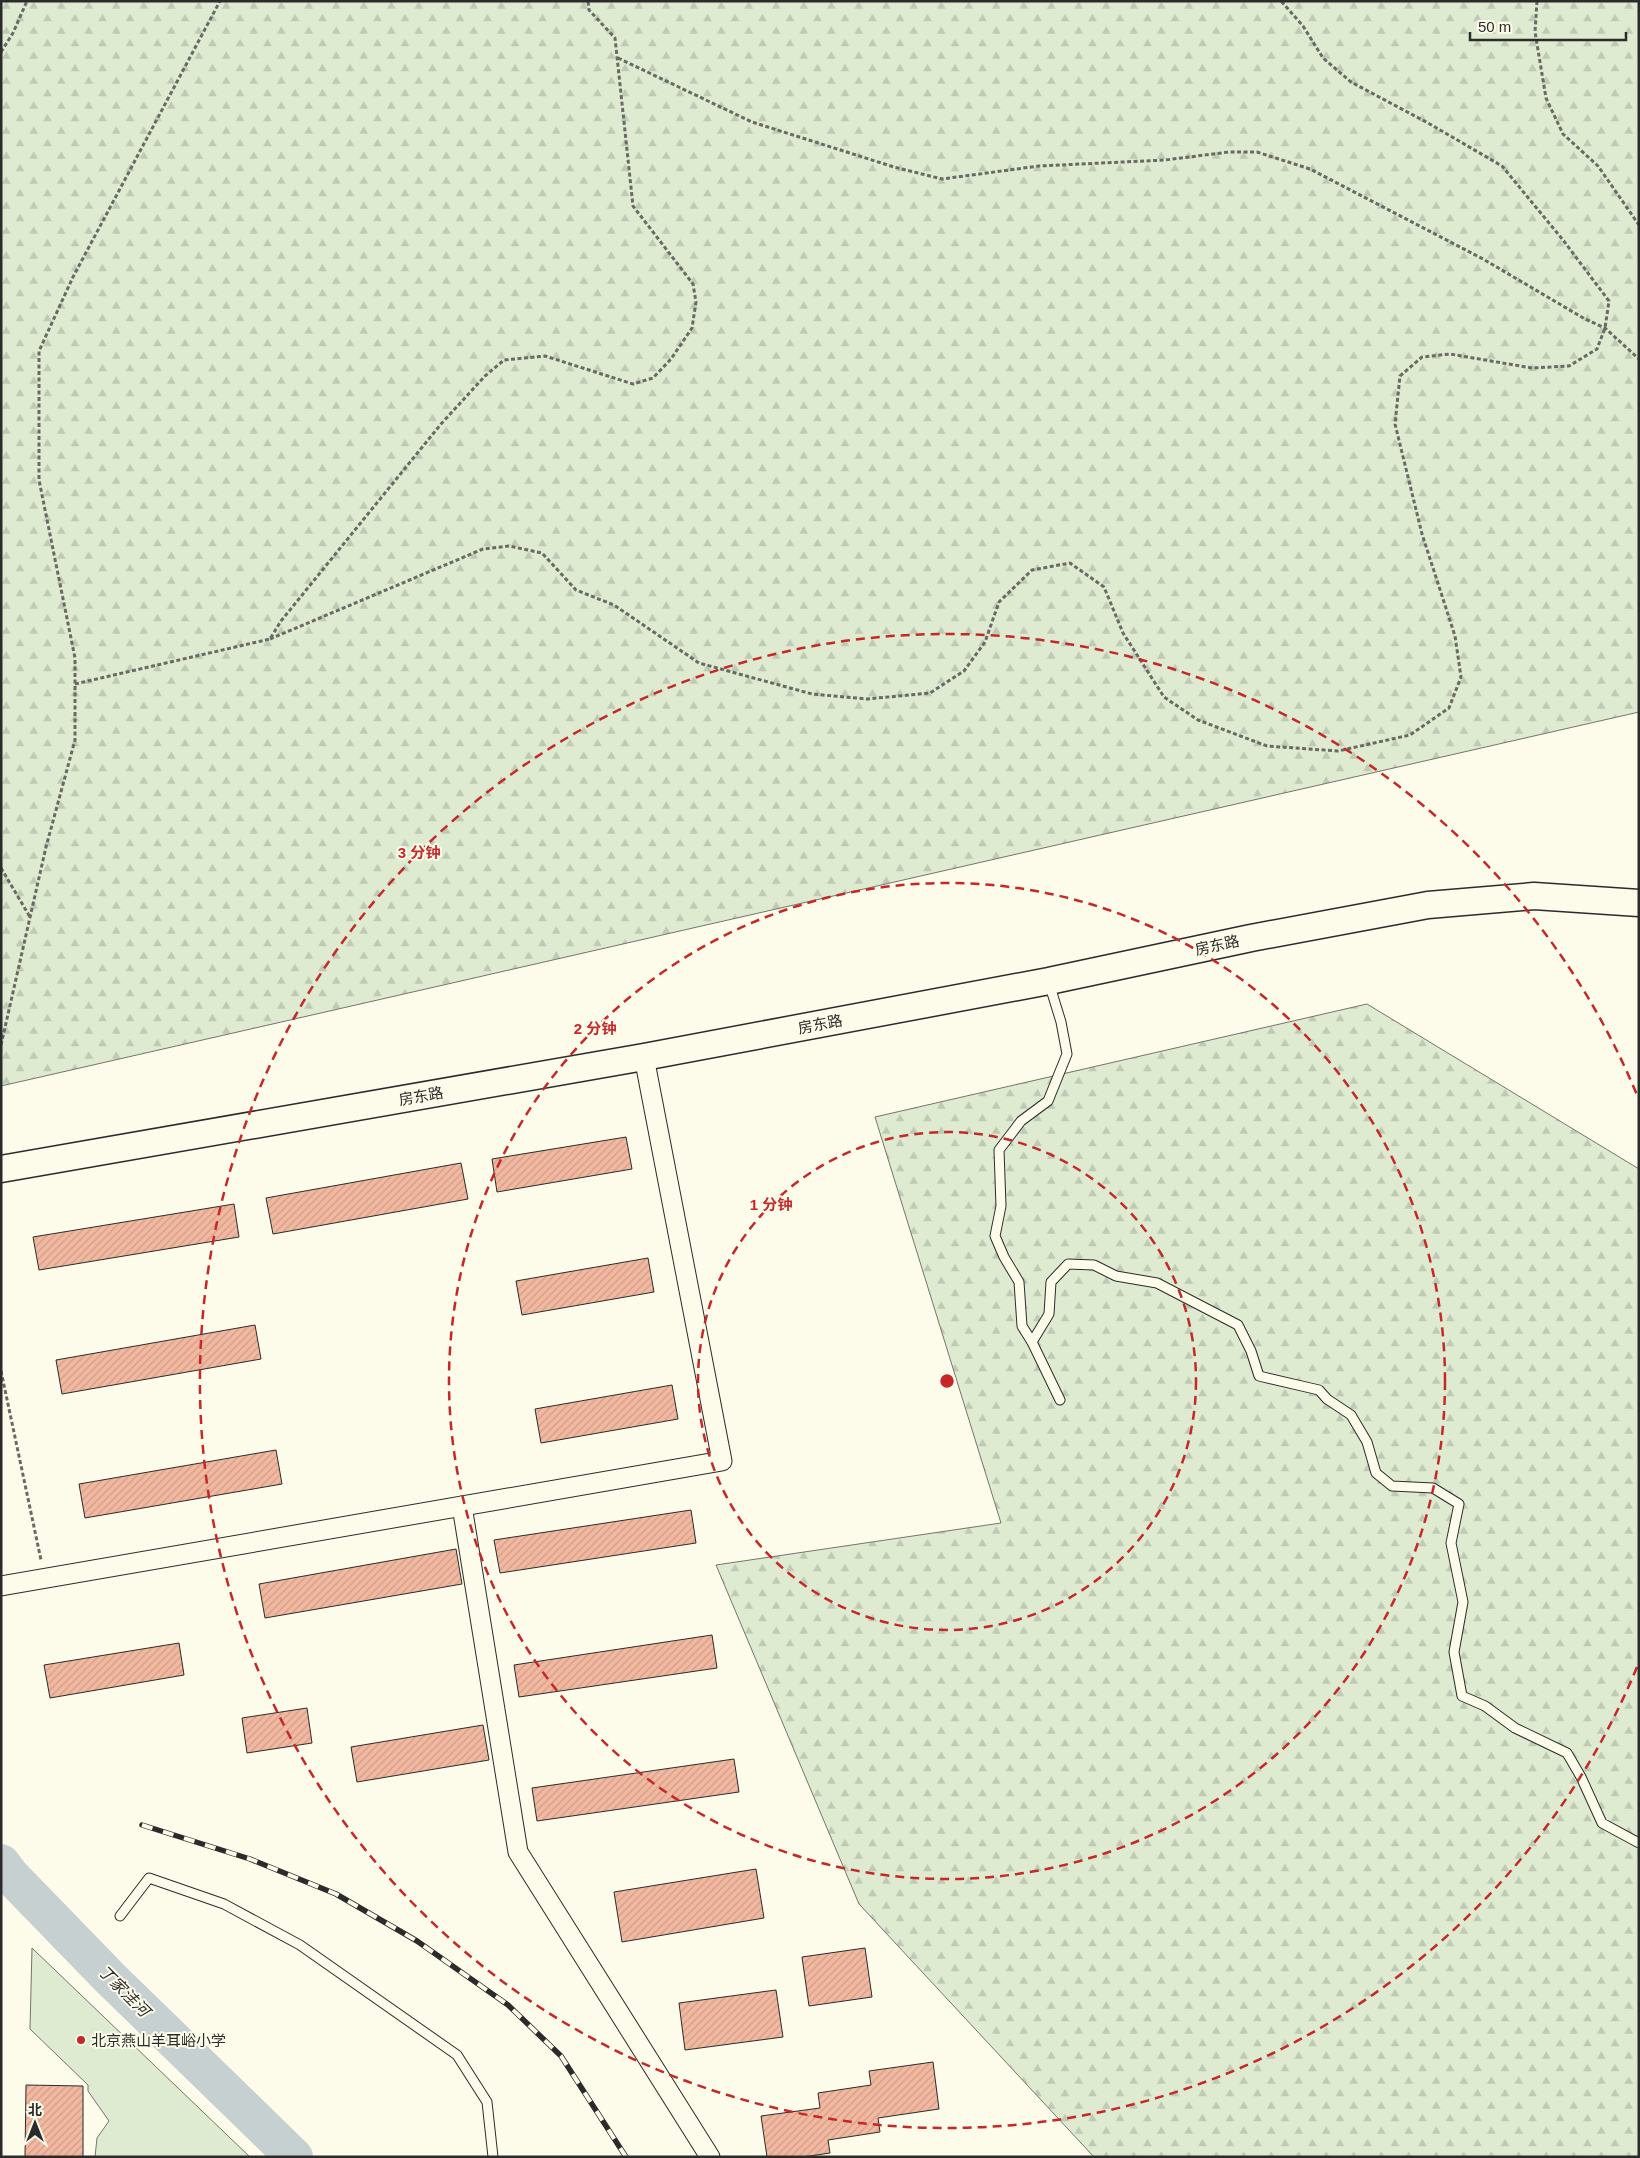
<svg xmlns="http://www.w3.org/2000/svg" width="1640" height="2158" viewBox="0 0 1640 2158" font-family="Helvetica,'Noto Sans SC',sans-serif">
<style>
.grass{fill:#deebd1;stroke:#74746e}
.forest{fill:url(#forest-firs);stroke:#74746e}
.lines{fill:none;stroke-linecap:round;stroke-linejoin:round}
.river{stroke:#c7d0d0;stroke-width:38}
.building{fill:url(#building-hatch);stroke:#2b2b2b}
.service-casing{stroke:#2b2b2b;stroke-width:11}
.minor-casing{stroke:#2b2b2b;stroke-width:21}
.secondary-casing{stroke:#2b2b2b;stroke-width:29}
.path{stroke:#6a6964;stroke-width:3;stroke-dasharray:4 2.5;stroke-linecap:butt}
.service{stroke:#fdfbea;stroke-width:9}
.minor{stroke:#fdfbea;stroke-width:19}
.secondary{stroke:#fdfbea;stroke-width:26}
.rail-casing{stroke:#2b2b2b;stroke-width:5.5}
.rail{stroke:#fdfbea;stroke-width:4;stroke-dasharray:11;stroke-linecap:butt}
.ring{fill:none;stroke:#c62828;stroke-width:2.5;stroke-dasharray:9 6}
.poi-dot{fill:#c62828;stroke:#fdfbea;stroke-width:2}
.labels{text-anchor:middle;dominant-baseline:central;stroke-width:4;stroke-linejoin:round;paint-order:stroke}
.street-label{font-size:15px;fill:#2b2b2b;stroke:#fdfbea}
.poi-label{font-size:15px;fill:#2b2b2b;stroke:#fdfbea;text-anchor:start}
.water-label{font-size:16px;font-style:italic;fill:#2b2b2b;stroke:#fdfbea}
.centre{fill:#c62828;stroke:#fdfbea;stroke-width:2.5}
.ring-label{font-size:15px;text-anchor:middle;font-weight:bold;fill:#c62828;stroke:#fdfbea;stroke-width:4;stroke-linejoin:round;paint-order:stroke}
</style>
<defs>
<pattern id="forest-firs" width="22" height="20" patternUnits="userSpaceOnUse" patternTransform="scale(1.25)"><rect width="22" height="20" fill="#deebd1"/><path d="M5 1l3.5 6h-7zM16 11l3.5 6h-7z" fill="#bfcab4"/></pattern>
<pattern id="building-hatch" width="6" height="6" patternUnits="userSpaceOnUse" patternTransform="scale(1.25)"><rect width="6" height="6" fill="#f2b8a0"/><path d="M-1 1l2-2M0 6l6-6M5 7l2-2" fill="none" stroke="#d09e8a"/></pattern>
</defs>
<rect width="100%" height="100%" fill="#fdfbea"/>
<path class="grass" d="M32,1948l218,209h-155l2,-19 12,-17 -21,-30v-6l-58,-56z"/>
<g class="forest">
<path d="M1,1h1638v711l-1638,374z"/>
<path d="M1367,1004l272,165v988h-545l-235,-253 -143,-339 285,-42 -126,-406z"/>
</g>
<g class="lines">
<path class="river" d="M1,1863l9,12 100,103 184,179"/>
</g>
<g class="building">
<path d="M626,1137l6,32 -135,23 -5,-33z"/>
<path d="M461,1163l7,36 -195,35 -7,-36z"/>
<path d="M234,1204l5,33 -200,33 -6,-33z"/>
<path d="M648,1258l6,34 -132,23 -6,-34z"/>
<path d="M255,1325l6,34 -199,35 -6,-34z"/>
<path d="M672,1385l6,34 -137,24 -6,-34z"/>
<path d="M276,1450l6,34 -197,34 -6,-34z"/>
<path d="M691,1510l5,33 -196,30 -6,-33z"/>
<path d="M456,1549l6,35 -197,34 -6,-34z"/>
<path d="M712,1635l5,33 -198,29 -5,-32z"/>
<path d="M179,1643l5,32 -134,23 -6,-33z"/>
<path d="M307,1708l5,35 -65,10 -5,-35z"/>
<path d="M483,1725l6,35 -132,22 -6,-35z"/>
<path d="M734,1759l5,33 -202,29 -5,-33z"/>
<path d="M756,1869l8,49 -142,24 -8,-50z"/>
<path d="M865,1948l7,49 -63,9 -7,-49z"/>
<path d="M776,1990l7,47 -98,13 -6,-47z"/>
<path d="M933,2062l6,47 -61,9 2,14 -52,8 2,13 -27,4h-36l-6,-41 59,-8 -2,-15 53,-8 -2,-14z"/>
<path d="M26,2085l57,1v71h-58z"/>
</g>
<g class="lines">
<defs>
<g id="service">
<path d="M1032,1342l-10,-16 -3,-44 -15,-25 -9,-21 6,-30 -2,-56 22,-29 27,-20 19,-47 -6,-32 -12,-39"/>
<path d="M1060,1400l-28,-58 17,-28 2,-32 17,-18 26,1 22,11 41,7 81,42 13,26 8,25 60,14 8,9 24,16 16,27 9,31 16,13 41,2 26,16 -8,39 12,59 -9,50 8,44 23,10 30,22 52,25 14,24 21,46 37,20"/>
<path d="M120,1916l29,-38 75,26 76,41 157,110 30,47 6,55"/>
</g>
<g id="minor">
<path d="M462,1506l56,346 192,305"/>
<path d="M1,1586l721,-125 -78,-404"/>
</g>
<path id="secondary" d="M1,1169l643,-112 405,-76 202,-43 177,-33 106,-9 105,7"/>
</defs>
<use href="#service" class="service-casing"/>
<use href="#minor" class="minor-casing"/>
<use href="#secondary" class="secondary-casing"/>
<g class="path">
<path d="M1537,1l-2,31 11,66 17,36 35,32 41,59"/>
<path d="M1,52l12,-19 14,-32"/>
<path d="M618,58l134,64 142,45 48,12 97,-13 126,-6 64,-8h28l53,17 173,90 102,60 20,9 34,31"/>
<path d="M270,639l213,-90 26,-3 33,7 34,37 38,15 85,58 113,31 55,5 63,-6 34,-22 21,-29 14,-40 33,-32 38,-7 34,24 19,46 41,64 34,23 69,26 71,5 72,-16 39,-27 12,-31 -6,-41 -33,-102 -27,-110 5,-48 22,-19 28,-3 82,14 37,-2 28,-17 8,-21 4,-27 -46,-61 -61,-74 -74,-43 -77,-41 -28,-24 -20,-32 -22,-25"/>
<path d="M75,684l195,-45 11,-18 160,-197 44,-48 19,-16 41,-4 88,28 20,-6 18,-19 21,-31 4,-26 -3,-18 -60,-78 -18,-168 -26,-28 -1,-9"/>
<path d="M1,868l29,49"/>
<path d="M1,1045l45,-198 29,-107v-82l-36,-178v-129l34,-74 147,-276"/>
<path d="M1,1371l40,189"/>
</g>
<use href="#service" class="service"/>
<use href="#minor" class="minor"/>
<use href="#secondary" class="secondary"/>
<defs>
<path id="rail" d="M142,1825l108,34 86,35 81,47 91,64 53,51 65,101"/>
</defs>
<use href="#rail" class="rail-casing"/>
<use href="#rail" class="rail"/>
</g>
<g class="ring">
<circle cx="947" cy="1381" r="249"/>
<circle cx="947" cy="1381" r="498"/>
<path d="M1637 1667A747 747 0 1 1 1637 1095"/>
</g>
<circle class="poi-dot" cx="81" cy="2040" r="5"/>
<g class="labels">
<g class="street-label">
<text transform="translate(1217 945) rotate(-12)">房东路</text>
<text transform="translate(820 1024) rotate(-11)">房东路</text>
<text transform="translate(421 1096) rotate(-10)">房东路</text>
</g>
<g class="poi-label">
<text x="91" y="2040">北京燕山羊耳峪小学</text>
</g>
<g class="water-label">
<text transform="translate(124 1991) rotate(45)">丁家洼河</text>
</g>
</g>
<circle cx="947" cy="1381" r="8" class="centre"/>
<g class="ring-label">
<text x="419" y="858">3 分钟</text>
<text x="595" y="1034">2 分钟</text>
<text x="771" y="1210">1 分钟</text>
</g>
<rect width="1640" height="2158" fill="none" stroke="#2b2b2b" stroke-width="5"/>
<g transform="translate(35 2123)" stroke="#fdfbea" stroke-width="4" paint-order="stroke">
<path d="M0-4L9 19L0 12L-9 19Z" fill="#2b2b2b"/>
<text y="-8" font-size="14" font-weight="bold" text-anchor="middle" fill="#2b2b2b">北</text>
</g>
<path d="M1470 32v8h156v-8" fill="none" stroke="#2b2b2b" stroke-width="2.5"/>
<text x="1478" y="32" font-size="15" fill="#2b2b2b" stroke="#fdfbea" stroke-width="4" paint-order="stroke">50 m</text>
</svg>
